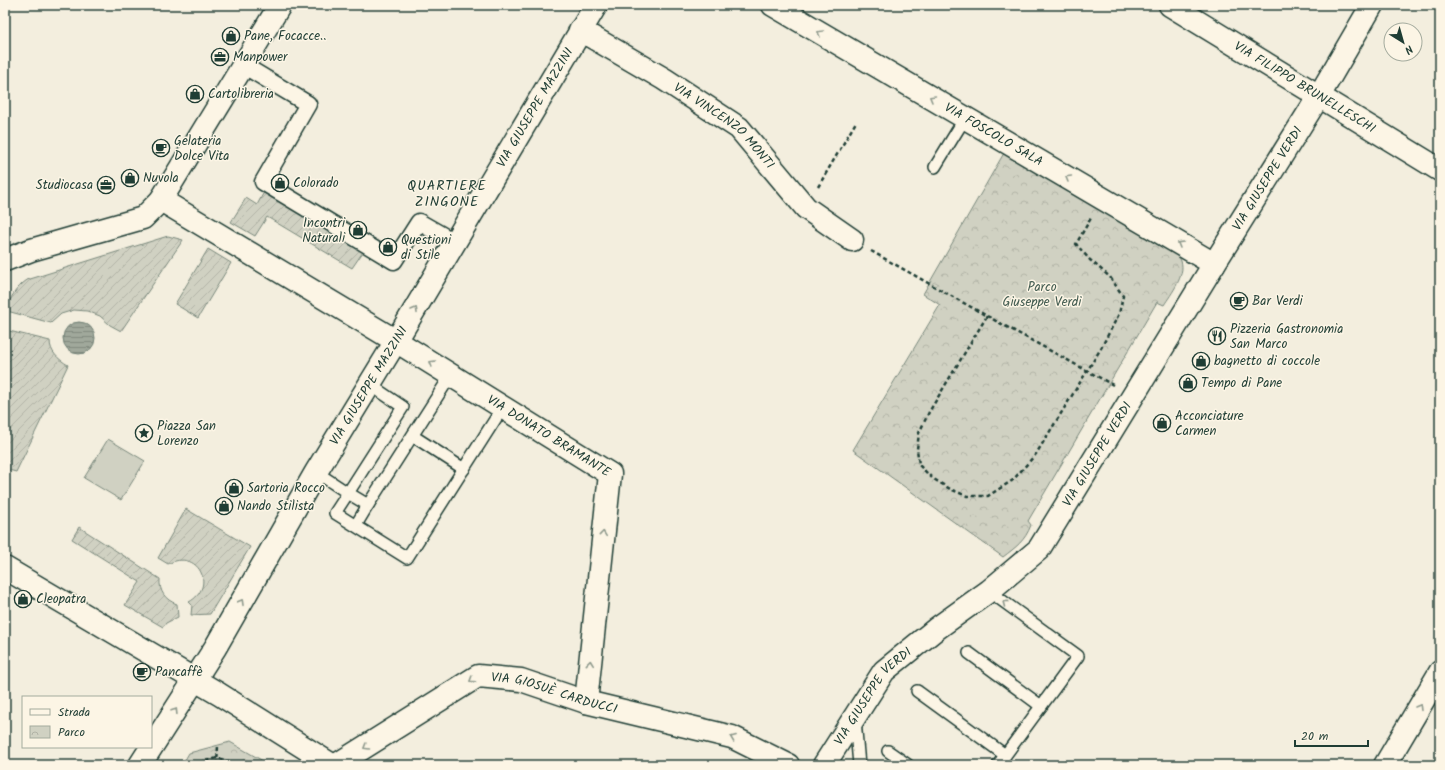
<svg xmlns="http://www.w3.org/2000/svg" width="1445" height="770" viewBox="0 0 1445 770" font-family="Kalam,sans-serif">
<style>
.park{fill:url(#park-crowns);stroke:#78877b}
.garden{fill:url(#garden-furrows);stroke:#78877b}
.pitch{fill:#d0d1c2;stroke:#78877b}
.water{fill:url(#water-rules);stroke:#6c7d72}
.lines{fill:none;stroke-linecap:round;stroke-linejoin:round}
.service-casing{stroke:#1f3d34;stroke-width:14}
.pedestrian-casing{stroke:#1f3d34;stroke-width:19}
.minor-casing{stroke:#1f3d34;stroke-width:25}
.path{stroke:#1f3d34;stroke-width:2.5;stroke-dasharray:4 3;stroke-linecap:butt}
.service{stroke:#fcf5e5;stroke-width:11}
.pedestrian{stroke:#fcf5e5;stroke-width:16}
.minor{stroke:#fcf5e5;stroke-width:22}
.oneway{stroke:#8e998c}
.labels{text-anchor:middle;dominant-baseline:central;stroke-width:3;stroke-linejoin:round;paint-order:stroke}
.poi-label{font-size:13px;fill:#1f3d34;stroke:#fcf5e5;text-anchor:start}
.street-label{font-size:13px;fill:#1f3d34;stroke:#fcf5e5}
.park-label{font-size:13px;fill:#425b50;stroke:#fcf5e5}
.neighbourhood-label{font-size:14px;letter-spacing:1px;fill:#1f3d34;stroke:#fcf5e5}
</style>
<defs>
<pattern id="park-crowns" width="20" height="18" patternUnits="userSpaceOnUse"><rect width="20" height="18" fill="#d0d1c2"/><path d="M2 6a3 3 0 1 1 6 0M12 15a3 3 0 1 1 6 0" fill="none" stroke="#b2b4a7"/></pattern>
<pattern id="garden-furrows" width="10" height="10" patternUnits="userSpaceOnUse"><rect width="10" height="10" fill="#d0d1c2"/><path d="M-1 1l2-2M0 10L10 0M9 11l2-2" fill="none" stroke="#b2b4a7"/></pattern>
<pattern id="water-rules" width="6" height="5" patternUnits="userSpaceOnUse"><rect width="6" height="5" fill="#a0a89b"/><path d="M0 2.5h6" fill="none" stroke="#828a7f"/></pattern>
</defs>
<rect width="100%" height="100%" fill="#f3eede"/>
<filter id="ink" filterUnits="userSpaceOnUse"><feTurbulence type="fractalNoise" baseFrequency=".025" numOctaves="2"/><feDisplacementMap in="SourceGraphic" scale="8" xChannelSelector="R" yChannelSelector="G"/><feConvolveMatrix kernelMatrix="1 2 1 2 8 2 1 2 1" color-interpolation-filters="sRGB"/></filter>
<g filter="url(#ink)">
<g class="park">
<path d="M1004,153l171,100c2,2 5,5 6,8 5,14 -10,33 -17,44l-7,-3 -129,219 3,4c-6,16 -15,22 -28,32l-150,-107 87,-145 -17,-11z"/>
<path d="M230,742l40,23h-88l7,-12z"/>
</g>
<g class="garden">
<path d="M264,192l99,60 -11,16 -85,-51 -12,19 -24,-14 15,-24 11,7z"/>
<path d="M168,236l15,4 -62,91 -11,-6 -10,-9 -13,-5 -13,-1 -13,4 -10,9 -44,-12c2,-13 9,-23 20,-31z"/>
<path d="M208,249l23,14 -33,55 -23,-14z"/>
<path d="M5,330l45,11c0,11 8,18 18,24l-52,107 -11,-3z"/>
<path d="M186,509l64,38 -40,67 -19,1 1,-10 -3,-3c29,-16 8,-54 -21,-38l-10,-6z"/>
<path d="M79,527l81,52c-1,12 5,21 17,25l1,13 -12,6 -3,4 -38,-22 15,-23 -68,-43z"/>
</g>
<path class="pitch" d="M108,439l37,22 -24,39 -37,-22z"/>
<circle class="water" cx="79" cy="338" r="16"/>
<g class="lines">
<defs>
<g id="service">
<path d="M935,167l30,-49"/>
<path d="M451,375l-83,130 -20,-12 -13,20 72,45 96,-151"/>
<path d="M413,436l51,33"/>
<path d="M316,472l32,21 55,-86 -34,-23"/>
<path d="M356,525l12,-20"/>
<path d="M989,591l89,65 -80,109"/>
<path d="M969,653l72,53"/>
<path d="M917,691l88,64"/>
<path d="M855,720l4,45"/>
<path d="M888,751l20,14"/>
</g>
<path id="pedestrian" d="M243,65l65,39 -45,78 131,79 25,-39 35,20"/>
<g id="minor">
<path id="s1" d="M773,5l441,259"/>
<path id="s2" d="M1170,5l270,165"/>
<path id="s3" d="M580,30l84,49 75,49 67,80 46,32"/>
<path id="s4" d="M161,200l235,141 214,133 -24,228"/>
<path d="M5,260l26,-10 112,-32 18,-18 119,-195"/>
<path d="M5,568l214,126 113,71"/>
<path id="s5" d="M140,765l75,-117 101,-176 80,-131 200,-336"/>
<path id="s6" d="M336,765l142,-89 43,4 65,22 146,35 56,28"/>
<path id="s7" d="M824,765l60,-94 52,-42 53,-38 50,-42 175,-285 105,-168 53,-91"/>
<path d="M1385,765l55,-93"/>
</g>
</defs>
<use href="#service" class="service-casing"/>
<use href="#pedestrian" class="pedestrian-casing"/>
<use href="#minor" class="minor-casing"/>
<g class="path">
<path d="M818,187l38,-65"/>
<path d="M871,251l116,65 -58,96 -10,21 -2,16 2,16 13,13 18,11 17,7h21l25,-16 23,-26 64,-104 19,-36 4,-18 -13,-19 -20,-17 -14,-16 15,-26"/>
<path d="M987,316l126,69"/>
<path d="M193,765l24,-7 8,2 8,5"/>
<path d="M217,765l1,-20"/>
</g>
<use href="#service" class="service"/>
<use href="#pedestrian" class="pedestrian"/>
<use href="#minor" class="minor"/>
</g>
<defs><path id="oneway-chevron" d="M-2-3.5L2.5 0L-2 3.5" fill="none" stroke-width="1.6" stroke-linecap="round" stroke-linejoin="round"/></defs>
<g class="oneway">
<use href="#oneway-chevron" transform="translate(820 33) rotate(-150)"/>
<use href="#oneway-chevron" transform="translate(932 98) rotate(-150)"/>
<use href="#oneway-chevron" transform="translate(1068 178) rotate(-150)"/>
<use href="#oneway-chevron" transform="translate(1180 244) rotate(-150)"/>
<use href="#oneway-chevron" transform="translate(415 310) rotate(-60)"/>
<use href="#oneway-chevron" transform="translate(432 363) rotate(-148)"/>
<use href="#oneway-chevron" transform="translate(603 534) rotate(-84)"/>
<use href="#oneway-chevron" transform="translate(241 602) rotate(-60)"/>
<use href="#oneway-chevron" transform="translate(1005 603) rotate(-143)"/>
<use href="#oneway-chevron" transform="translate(590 663) rotate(-84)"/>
<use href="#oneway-chevron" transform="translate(472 680) rotate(148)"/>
<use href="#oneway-chevron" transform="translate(1419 707) rotate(-59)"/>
<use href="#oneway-chevron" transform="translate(175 711) rotate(-58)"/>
<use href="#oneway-chevron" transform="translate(733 738) rotate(-159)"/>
<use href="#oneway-chevron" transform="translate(366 747) rotate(149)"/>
</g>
</g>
<defs>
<symbol id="shop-ring" viewBox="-11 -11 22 22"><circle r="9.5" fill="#fcf5e5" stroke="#1f3d34" stroke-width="1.5"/><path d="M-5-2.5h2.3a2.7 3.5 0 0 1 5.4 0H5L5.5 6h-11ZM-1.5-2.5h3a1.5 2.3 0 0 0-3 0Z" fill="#1f3d34"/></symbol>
<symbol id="office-ring" viewBox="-11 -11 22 22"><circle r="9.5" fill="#fcf5e5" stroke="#1f3d34" stroke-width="1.5"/><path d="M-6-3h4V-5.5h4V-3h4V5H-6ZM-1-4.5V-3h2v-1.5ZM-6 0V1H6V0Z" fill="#1f3d34"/></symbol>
<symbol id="cafe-ring" viewBox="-11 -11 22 22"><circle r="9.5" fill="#fcf5e5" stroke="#1f3d34" stroke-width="1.5"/><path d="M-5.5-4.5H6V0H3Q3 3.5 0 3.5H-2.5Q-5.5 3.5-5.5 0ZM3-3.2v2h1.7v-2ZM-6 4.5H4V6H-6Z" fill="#1f3d34"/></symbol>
<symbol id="restaurant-ring" viewBox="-11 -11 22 22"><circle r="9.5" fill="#fcf5e5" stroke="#1f3d34" stroke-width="1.5"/><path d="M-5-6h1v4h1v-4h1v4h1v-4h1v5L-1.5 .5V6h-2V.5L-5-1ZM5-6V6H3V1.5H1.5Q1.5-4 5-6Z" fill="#1f3d34"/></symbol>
<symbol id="sight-ring" viewBox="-11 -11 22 22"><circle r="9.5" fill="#fcf5e5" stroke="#1f3d34" stroke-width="1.5"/><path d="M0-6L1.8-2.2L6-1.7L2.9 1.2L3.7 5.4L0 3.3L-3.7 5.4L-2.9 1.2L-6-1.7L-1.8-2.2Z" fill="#1f3d34"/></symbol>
</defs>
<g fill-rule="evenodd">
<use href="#shop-ring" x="221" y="26" width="20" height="20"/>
<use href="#office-ring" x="210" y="47" width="20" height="20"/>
<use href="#shop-ring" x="185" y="84" width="20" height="20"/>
<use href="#cafe-ring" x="151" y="138" width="20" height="20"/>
<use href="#shop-ring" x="120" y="168" width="20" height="20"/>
<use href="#shop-ring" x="270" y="173" width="20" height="20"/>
<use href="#office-ring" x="96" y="175" width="20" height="20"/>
<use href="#shop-ring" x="348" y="220" width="20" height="20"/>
<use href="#shop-ring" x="378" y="237" width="20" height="20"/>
<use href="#cafe-ring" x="1229" y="291" width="20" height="20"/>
<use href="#restaurant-ring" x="1207" y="326" width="20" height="20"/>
<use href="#shop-ring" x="1191" y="351" width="20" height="20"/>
<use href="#shop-ring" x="1178" y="373" width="20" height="20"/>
<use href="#shop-ring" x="1152" y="413" width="20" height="20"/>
<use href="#sight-ring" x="134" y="423" width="20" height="20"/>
<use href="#shop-ring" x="224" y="478" width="20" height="20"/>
<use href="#shop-ring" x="214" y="496" width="20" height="20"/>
<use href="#shop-ring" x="13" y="589" width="20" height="20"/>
<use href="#cafe-ring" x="132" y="662" width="20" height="20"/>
</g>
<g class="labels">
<g class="poi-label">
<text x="244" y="36">Pane, Focacce..</text>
<text x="233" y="57">Manpower</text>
<text x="208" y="94">Cartolibreria</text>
<text x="174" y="141">Gelateria<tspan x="174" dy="15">Dolce Vita</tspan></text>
<text x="143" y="178">Nuvola</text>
<text x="293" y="183">Colorado</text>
<text x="93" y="185" text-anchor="end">Studiocasa</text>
<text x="345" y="223" text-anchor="end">Incontri<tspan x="345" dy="15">Naturali</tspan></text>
<text x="401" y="240">Questioni<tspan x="401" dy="15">di Stile</tspan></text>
<text x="1252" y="301">Bar Verdi</text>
<text x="1230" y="329">Pizzeria Gastronomia<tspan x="1230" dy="15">San Marco</tspan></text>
<text x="1214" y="361">bagnetto di coccole</text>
<text x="1201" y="383">Tempo di Pane</text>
<text x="1175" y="416">Acconciature<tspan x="1175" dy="15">Carmen</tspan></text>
<text x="157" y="426">Piazza San<tspan x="157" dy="15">Lorenzo</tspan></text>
<text x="247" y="488">Sartoria Rocco</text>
<text x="237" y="506">Nando Stilista</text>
<text x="36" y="599">Cleopatra</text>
<text x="155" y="672">Pancaffè</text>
</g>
<g class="street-label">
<text stroke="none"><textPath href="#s2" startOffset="158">VIA FILIPPO BRUNELLESCHI</textPath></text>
<text stroke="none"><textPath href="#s5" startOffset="767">VIA GIUSEPPE MAZZINI</textPath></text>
<text stroke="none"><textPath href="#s3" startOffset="174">VIA VINCENZO MONTI</textPath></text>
<text stroke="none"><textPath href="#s1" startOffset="256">VIA FOSCOLO SALA</textPath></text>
<text stroke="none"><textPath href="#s7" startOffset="744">VIA GIUSEPPE VERDI</textPath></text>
<text stroke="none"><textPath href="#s5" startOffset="443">VIA GIUSEPPE MAZZINI</textPath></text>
<text stroke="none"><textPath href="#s4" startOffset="454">VIA DONATO BRAMANTE</textPath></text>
<text stroke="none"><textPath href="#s7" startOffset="420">VIA GIUSEPPE VERDI</textPath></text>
<text stroke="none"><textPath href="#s6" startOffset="246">VIA GIOSUÈ CARDUCCI</textPath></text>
<text stroke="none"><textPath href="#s7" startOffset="85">VIA GIUSEPPE VERDI</textPath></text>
</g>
<g class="park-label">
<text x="1042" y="287">Parco<tspan x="1042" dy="15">Giuseppe Verdi</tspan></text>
</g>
<g class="neighbourhood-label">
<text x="447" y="186">QUARTIERE<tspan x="447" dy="16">ZINGONE</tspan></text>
</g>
</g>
<rect width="1445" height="770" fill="none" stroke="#fcf5e5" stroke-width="20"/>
<rect x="10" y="10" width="1425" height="750" fill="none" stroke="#1f3d34" stroke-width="1.5" filter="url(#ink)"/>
<rect x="22" y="696" width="130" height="52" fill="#fcf5e5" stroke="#a4ab9e"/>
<rect x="30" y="709" width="20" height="6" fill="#fcf5e5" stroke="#a4ab9e"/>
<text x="58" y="716" font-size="12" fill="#1f3d34">Strada</text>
<rect x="30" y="726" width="20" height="12" fill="url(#park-crowns)" stroke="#a4ab9e"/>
<text x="58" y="736" font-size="12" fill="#1f3d34">Parco</text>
<g transform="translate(1403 42) rotate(143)"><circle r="19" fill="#fcf5e5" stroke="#a4ab9e"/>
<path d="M0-3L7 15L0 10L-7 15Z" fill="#1f3d34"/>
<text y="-6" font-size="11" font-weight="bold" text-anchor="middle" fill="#1f3d34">N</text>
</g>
<path d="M1295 740v6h73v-6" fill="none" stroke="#1f3d34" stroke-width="2"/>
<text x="1301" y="740" font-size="12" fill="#1f3d34" stroke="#fcf5e5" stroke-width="3" paint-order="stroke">20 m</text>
</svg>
